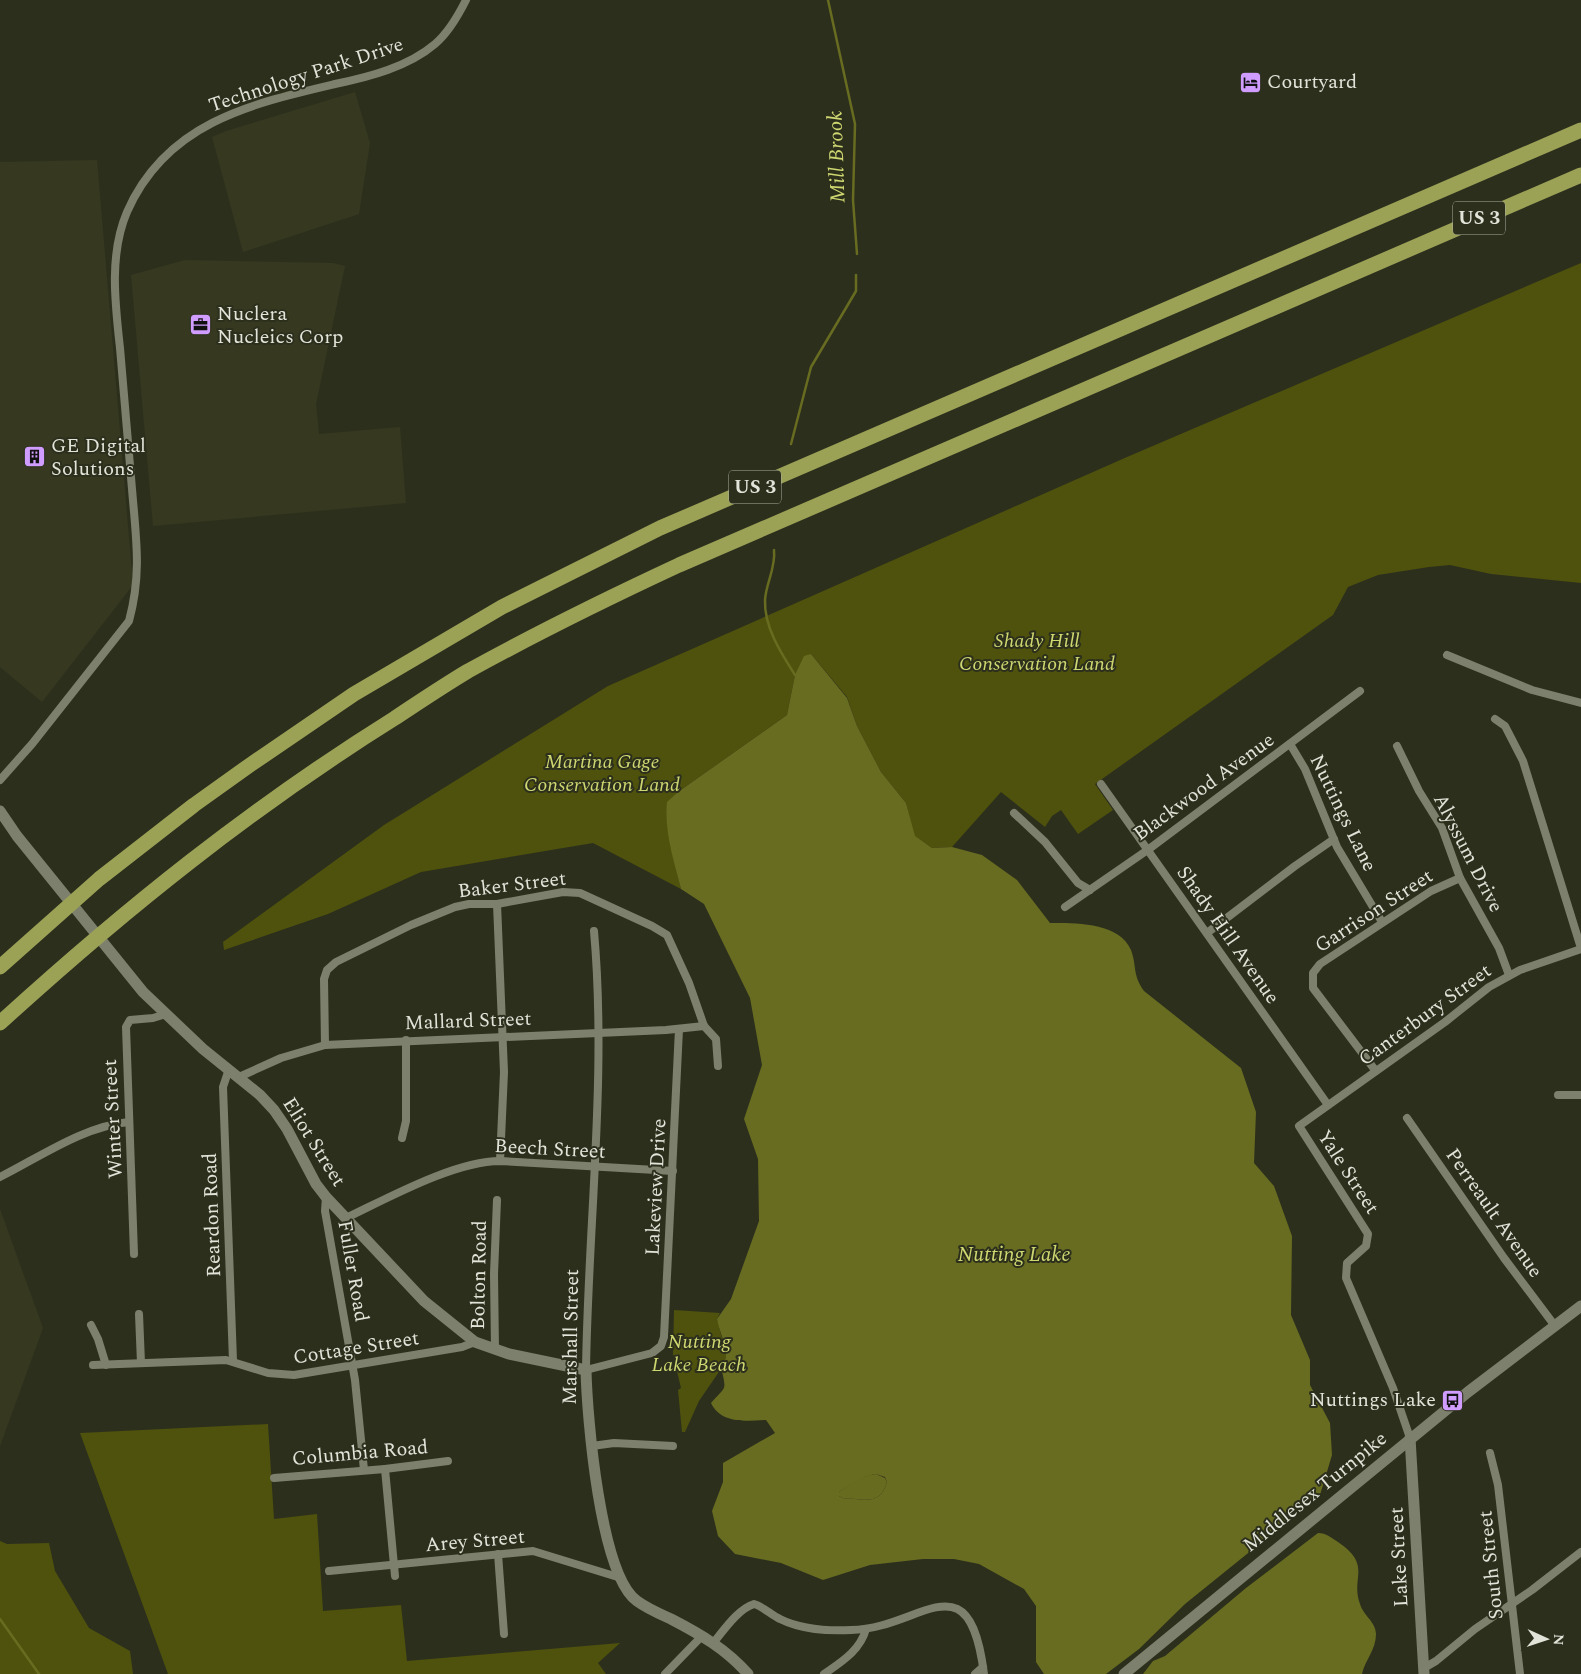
<svg xmlns="http://www.w3.org/2000/svg" width="1581" height="1674" viewBox="0 0 1581 1674" font-family="Spectral,serif">
<style>
.built{fill:#363920}
.green{fill:#4e520c}
.forest{fill:#666b20}
.water{fill:#676c20;fill-rule:evenodd}
.lines{fill:none;stroke-linecap:round;stroke-linejoin:round}
.stream{stroke:#676c20;stroke-width:2.5}
.street{stroke:#7d806c;stroke-width:8}
.secondary{stroke:#7d806c;stroke-width:11}
.highway{stroke:#9ba256;stroke-width:15}
.labels{text-anchor:middle;dominant-baseline:central;stroke-width:4;stroke-linejoin:round;paint-order:stroke}
.shield{fill:#2d2f1d;stroke:#acaea1;stroke-width:1}
.shield-label{font-size:19px;font-weight:bold;fill:#e2e4d9}
.street-label{font-size:20px;fill:#e2e4d9;stroke:#2d2f1d}
.poi-label{font-size:20px;fill:#e2e4d9;stroke:#2d2f1d;text-anchor:start}
.park-label{font-size:20px;font-style:italic;fill:#ced770;stroke:#2d2f1d}
.water-label{font-size:21px;font-style:italic;fill:#ced770;stroke:#2d2f1d}
</style>
<rect width="100%" height="100%" fill="#2d2f1d"/>
<g class="built">
<path d="M355,92l15,51 -11,71 -116,38 -31,-115 14,-6z"/>
<path d="M97,160l36,425 -91,117 -42,-35v-505z"/>
<path d="M185,260l148,3 12,3 -29,138 3,30 81,-7 6,76 -253,23 -22,-251z"/>
<path d="M0,1209l43,119 -43,118z"/>
</g>
<g class="green">
<path d="M1581,263v320l-90,-9 -41,-9 -21,2 -51,8 -30,12 -15,28 -238,169 18,26 -35,24 -17,-24 -9,6 -7,11 -44,-35 -49,55 -20,1 -18,-12 -8,-33 -25,-31 -24,-46 -10,-29 -36,-43 -16,21 -8,40 -109,77 -5,65 8,32 -88,-46 -172,29 -93,42 -104,36 -1,-8 161,-117 224,-139 519,-229z"/>
<path d="M674,1310l46,3 -3,6 9,35 -1,9 -26,38 -14,31h-3l-4,-42 3,-2 -8,-33z"/>
<path d="M268,1424l6,95 43,-5 6,97 78,-6 6,56 213,-18 -22,20 8,11h-438l-88,-241z"/>
<path d="M0,1541l7,3 42,-1 6,28 34,57 41,23 3,23h-133z"/>
</g>
<path class="forest" d="M876,1474l9,4 2,4c-5,18 -15,19 -32,17 -6,-1 -11,1 -16,-3v-4c14,-9 19,-16 37,-18z"/>
<g class="water">
<path d="M811,654l36,44 10,28 24,46 25,31 9,33 17,12 20,-1 30,8 35,25 33,43c25,0 69,-1 81,27 6,16 1,24 13,41l97,77 15,44 -2,51 20,23 18,50 -1,79 19,45v25l20,38 2,32 -12,40 -135,109 -46,45 -33,25h-62l-8,-12v-56l-12,-17 -45,-25 -25,-5h-31l-53,6 -47,15 -42,-17 -46,-9 -17,-18 -6,-25 11,-29v-19l52,-30 -9,-13c-20,1 -45,4 -55,-17 15,-18 16,-10 10,-36 12,-11 -2,-34 -4,-48l14,-20 28,-78 -1,-62 -14,-40 18,-54 -12,-67 -46,-94 -23,-15c-7,-28 -17,-58 -14,-87l11,-10 109,-77 8,-40 9,-19zM876,1474l9,3 2,5c-5,18 -15,19 -32,17 -6,-1 -11,1 -16,-3v-4c15,-9 19,-15 37,-18z"/>
<path d="M1318,1533c8,0 14,5 20,9 35,24 12,35 22,62 3,11 16,18 16,30 0,16 -11,26 -14,40h-219l10,-13 12,-5 81,-68z"/>
</g>
<g class="lines">
<g class="stream">
<path d="M828,0l27,124 -2,76 4,54"/>
<path d="M791,444l20,-77 45,-76v-16"/>
<path d="M774,550c2,18 -8,33 -9,50 -1,27 16,53 30,75"/>
<path d="M0,1619l39,55"/>
</g>
<g class="street">
<path d="M1447,655l85,35 49,13"/>
<path d="M1495,719l10,7 18,35 58,187"/>
<path d="M1290,744l15,25 32,78 45,75"/>
<path d="M1397,746l22,45 23,37 18,50 39,70 10,27"/>
<path d="M0,780l32,-36 97,-123c13,-48 7,-83 3,-132 -4,-47 -8,-94 -12,-141 -5,-45 -11,-94 7,-136 39,-89 123,-108 208,-128 34,-7 73,-17 100,-40 13,-11 23,-28 31,-44"/>
<path d="M1101,784l227,321"/>
<path d="M1014,813l31,29 33,41 12,7"/>
<path d="M497,904l7,168 -4,89"/>
<path d="M1065,907l84,-58 211,-158"/>
<path d="M594,931c13,146 -6,293 -8,439l66,-17 9,-7 3,-9 15,-308"/>
<path d="M1207,933l88,-67 39,-27"/>
<path d="M704,1026l12,13 2,27"/>
<path d="M325,1045l-1,-66 3,-9 9,-8 75,-37 44,-18 14,-3h28l66,-12 17,1 72,33 15,9 22,48 15,43"/>
<path d="M229,1069l-6,18 10,274"/>
<path d="M1375,1070l-62,-82v-15l7,-9 111,-73 29,-13"/>
<path d="M239,1077l42,-19 44,-13 341,-15 38,-4"/>
<path d="M1558,1095h23"/>
<path d="M1407,1118l97,140 51,68"/>
<path d="M402,1138l4,-17v-81"/>
<path d="M0,1177c40,-20 84,-51 129,-55"/>
<path d="M326,1197l-1,14 30,169 9,90"/>
<path d="M346,1218c42,-20 109,-57 154,-57l173,10"/>
<path d="M134,1254l-8,-227 4,-7 23,-2 13,-4"/>
<path d="M139,1314l2,49"/>
<path d="M91,1325l7,14 8,26"/>
<path d="M495,1350l-1,-76 3,-74"/>
<path d="M93,1365l133,-5 42,13 26,2 168,-28 13,-5"/>
<path d="M1410,1438l-17,-50 -47,-110 1,-15 19,-17 2,-12 -69,-108 146,-104 44,-35 31,-17 61,-21"/>
<path d="M592,1446l22,-3 59,3"/>
<path d="M1490,1453l8,32 22,189"/>
<path d="M385,1469l10,107"/>
<path d="M274,1478l111,-9 63,-8"/>
<path d="M498,1554l6,80"/>
<path d="M329,1571l204,-20 88,27"/>
<path d="M714,1642c10,-12 24,-33 40,-38 10,3 17,11 26,15 22,11 47,12 71,11 70,-1 118,-75 133,44"/>
<path d="M1424,1668l12,-7 39,-32 57,-39 49,-38"/>
<path d="M665,1674l37,-38"/>
<path d="M824,1674c17,-12 36,-23 42,-45"/>
<path d="M975,1674l8,-7"/>
</g>
<g class="secondary">
<path d="M0,811l17,25 126,156 60,57 57,46 14,15 13,19 29,55 10,13 98,104 51,41 34,12 77,16c1,46 14,205 51,231 11,8 23,13 34,18 29,15 55,30 77,55"/>
<path d="M1410,1438l14,236"/>
<path d="M1124,1674l344,-282 113,-86"/>
</g>
<g class="highway">
<path d="M0,967l99,-88 95,-74 56,-40 104,-71 148,-87 158,-79 921,-398"/>
<path d="M0,1023c125,-114 251,-215 395,-305 24,-16 48,-32 73,-47 69,-38 140,-73 211,-106l902,-390"/>
</g>
</g>
<defs>
<symbol id="hotel-square" viewBox="-11 -11 22 22"><rect x="-9" y="-9" width="18" height="18" rx="4" fill="#d09dff" stroke="#2d2f1d"/><path d="M-6-4.5h1.5V1H6V5H4.5V3h-9V5H-6ZM-4 0a1.8 1.8 0 1 1 3.6 0ZM.5 0V-2.5h3Q6-2.5 6 0Z" fill="#111"/></symbol>
<symbol id="office-square" viewBox="-11 -11 22 22"><rect x="-9" y="-9" width="18" height="18" rx="4" fill="#d09dff" stroke="#2d2f1d"/><path d="M-6-3h4V-5.5h4V-3h4V5H-6ZM-1-4.5V-3h2v-1.5ZM-6 0V1H6V0Z" fill="#111"/></symbol>
<symbol id="building-square" viewBox="-11 -11 22 22"><rect x="-9" y="-9" width="18" height="18" rx="4" fill="#d09dff" stroke="#2d2f1d"/><path d="M-4-6H4V6H1V3H-1V6H-4ZM-2.5-4.3h1.7v1.8h-1.7ZM.8-4.3h1.7v1.8H.8ZM-2.5-1h1.7V.8h-1.7ZM.8-1h1.7V.8H.8Z" fill="#111"/></symbol>
<symbol id="bus-square" viewBox="-11 -11 22 22"><rect x="-9" y="-9" width="18" height="18" rx="4" fill="#d09dff" stroke="#2d2f1d"/><path d="M-5-6H5V4H4V6H2V4H-2V6H-4V4H-5ZM-3.5-4V0h7V-4ZM-3.5 1.2v1.5H-2V1.2ZM2 1.2v1.5H3.5V1.2Z" fill="#111"/></symbol>
</defs>
<g fill-rule="evenodd">
<use href="#hotel-square" x="1238" y="70" width="25" height="25"/>
<use href="#office-square" x="188" y="312" width="25" height="25"/>
<use href="#building-square" x="22" y="444" width="25" height="25"/>
<use href="#bus-square" x="1440" y="1388" width="25" height="25"/>
</g>
<g class="labels">
<g class="shield">
<rect x="1453" y="201.5" width="52" height="33" rx="4"/>
<rect x="729" y="470.5" width="52" height="33" rx="4"/>
</g>
<g class="shield-label">
<text x="1479" y="218">US 3</text>
<text x="755" y="487">US 3</text>
</g>
<g class="street-label">
<text transform="translate(306 75) rotate(-18)">Technology Park Drive</text>
<text transform="translate(1204 787) rotate(-36)">Blackwood Avenue</text>
<text transform="translate(1343 813) rotate(64)">Nuttings Lane</text>
<text transform="translate(1468 853) rotate(63)">Alyssum Drive</text>
<text transform="translate(512 885) rotate(-7)">Baker Street</text>
<text transform="translate(1374 911) rotate(-33)">Garrison Street</text>
<text transform="translate(1228 935) rotate(55)">Shady Hill Avenue</text>
<text transform="translate(1425 1015) rotate(-36)">Canterbury Street</text>
<text transform="translate(468 1021) rotate(-2)">Mallard Street</text>
<text transform="translate(113 1119) rotate(-93)">Winter Street</text>
<text transform="translate(314 1142) rotate(58)">Eliot Street</text>
<text transform="translate(550 1149) rotate(3)">Beech Street</text>
<text transform="translate(1348 1172) rotate(57)">Yale Street</text>
<text transform="translate(656 1187) rotate(-87)">Lakeview Drive</text>
<text transform="translate(1494 1213) rotate(55)">Perreault Avenue</text>
<text transform="translate(212 1215) rotate(-92)">Reardon Road</text>
<text transform="translate(353 1271) rotate(80)">Fuller Road</text>
<text transform="translate(479 1275) rotate(-89)">Bolton Road</text>
<text transform="translate(571 1337) rotate(-89)">Marshall Street</text>
<text transform="translate(356 1348) rotate(-9)">Cottage Street</text>
<text transform="translate(360 1453) rotate(-5)">Columbia Road</text>
<text transform="translate(1315 1492) rotate(-39)">Middlesex Turnpike</text>
<text transform="translate(475 1541) rotate(-5)">Arey Street</text>
<text transform="translate(1399 1557) rotate(-93)">Lake Street</text>
<text transform="translate(1491 1565) rotate(-96)">South Street</text>
</g>
<g class="poi-label">
<text x="1267" y="82">Courtyard</text>
<text x="217" y="314">Nuclera<tspan x="217" dy="23">Nucleics Corp</tspan></text>
<text x="51" y="446">GE Digital<tspan x="51" dy="23">Solutions</tspan></text>
<text x="1436" y="1400" text-anchor="end">Nuttings Lake</text>
</g>
<g class="park-label">
<text x="1037" y="641">Shady Hill<tspan x="1037" dy="23">Conservation Land</tspan></text>
<text x="602" y="762">Martina Gage<tspan x="602" dy="23">Conservation Land</tspan></text>
<text x="699" y="1342">Nutting<tspan x="699" dy="23">Lake Beach</tspan></text>
</g>
<g class="water-label">
<text transform="translate(837 157) rotate(-92)">Mill Brook</text>
<text x="1014" y="1255">Nutting Lake</text>
</g>
</g>
<g transform="translate(1546 1639) rotate(93)" stroke="#2d2f1d" stroke-width="4" paint-order="stroke">
<path d="M0-4L9 19L0 12L-9 19Z" fill="#e2e4d9"/>
<text y="-8" font-size="14" font-weight="bold" text-anchor="middle" fill="#e2e4d9">N</text>
</g>
</svg>
